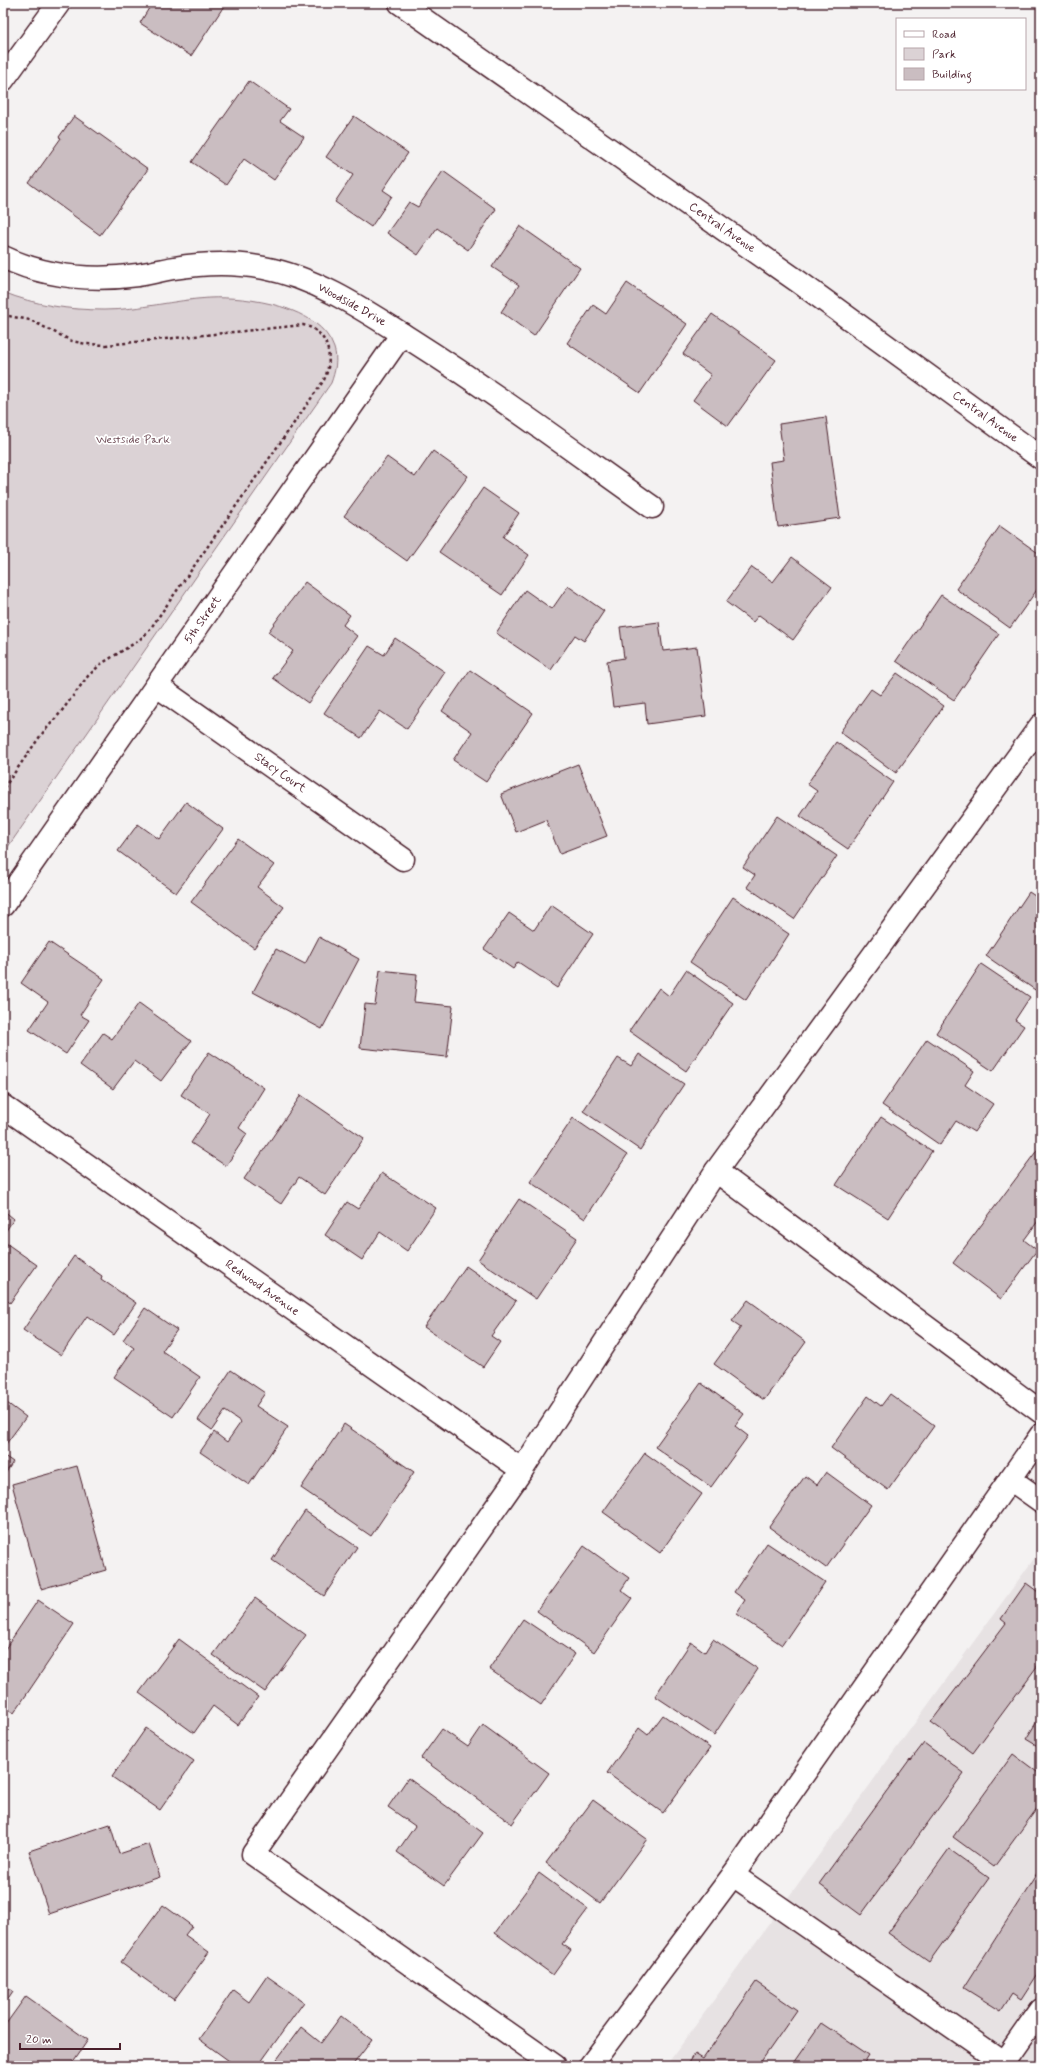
<svg xmlns="http://www.w3.org/2000/svg" width="1044" height="2069" viewBox="0 0 1044 2069" font-family="Mynerve,sans-serif">
<style>
.built{fill:#e7e2e3}
.green{fill:#dbd2d5;stroke:#927880}
.building{fill:#cabdc1;stroke:#4a1f2b}
.lines{fill:none;stroke-linecap:round;stroke-linejoin:round}
.minor-casing{stroke:#4a1f2b;stroke-width:25}
.major-casing{stroke:#4a1f2b;stroke-width:25}
.path{stroke:#4a1f2b;stroke-width:2.5;stroke-dasharray:3 3;stroke-linecap:butt}
.minor{stroke:#fff;stroke-width:22}
.major{stroke:#fff;stroke-width:22}
.labels{text-anchor:middle;dominant-baseline:central;stroke-width:3.5;stroke-linejoin:round;paint-order:stroke}
.street-label{font-size:12px;fill:#4a1f2b;stroke:#fff}
.park-label{font-size:12px;fill:#6e4c56;stroke:#fff}
</style>
<rect width="100%" height="100%" fill="#f4f2f2"/>
<filter id="ink" filterUnits="userSpaceOnUse"><feTurbulence type="fractalNoise" baseFrequency=".025" numOctaves="2"/><feDisplacementMap in="SourceGraphic" scale="8" xChannelSelector="R" yChannelSelector="G"/><feConvolveMatrix kernelMatrix="1 2 1 2 8 2 1 2 1" color-interpolation-filters="sRGB"/></filter>
<g filter="url(#ink)">
<path class="built" d="M1041,1549v517h-375z"/>
<path class="green" d="M3,292c32,13 66,18 101,18 35,0 70,-10 105,-12 38,-2 111,8 125,50 4,12 1,24 -3,35l-328,471z"/>
<g class="building">
<path d="M152,3h74l-35,53 -51,-33z"/>
<path d="M249,81l40,28 -9,12 24,16 -30,43 -30,-21 -18,26 -34,-23z"/>
<path d="M74,116l74,53 -48,66 -71,-52 32,-45 -2,-1z"/>
<path d="M354,116l54,37 -25,37 9,6 -21,31 -36,-25 18,-27 -27,-18z"/>
<path d="M443,171l53,38 -28,41 -31,-22 -19,27 -31,-22 22,-31 9,5z"/>
<path d="M520,226l60,42 -46,68 -33,-24 18,-27 -27,-18z"/>
<path d="M627,283l60,41 -47,69 -73,-50 26,-38 13,9z"/>
<path d="M712,314l64,46 -48,66 -35,-26 18,-25 -28,-21z"/>
<path d="M826,417l14,101 -62,9 -8,-65 14,-2 -5,-36z"/>
<path d="M433,451l35,25 -61,85 -63,-45 43,-59 28,20z"/>
<path d="M483,488l36,25 -16,24 26,18 -27,40 -63,-43z"/>
<path d="M1000,526l41,29v29l-31,44 -54,-39z"/>
<path d="M792,557l40,30 -39,53 -34,-25 -6,7 -27,-20 26,-35 21,15z"/>
<path d="M305,582l45,33 -7,10 14,11 -49,67 -35,-25 20,-27 -25,-19z"/>
<path d="M568,586l36,25 -20,30 -9,-6 -24,35 -55,-37 29,-43 27,19z"/>
<path d="M941,595l58,39 -45,66 -58,-39z"/>
<path d="M659,622l4,29 34,-4 9,69 -59,8 -2,-21 -32,4 -6,-46 17,-3 -4,-31z"/>
<path d="M395,638l50,34 -38,57 -27,-18 -19,27 -37,-25 45,-67 15,9z"/>
<path d="M470,670l63,43 -47,69 -33,-22 19,-28 -30,-21z"/>
<path d="M897,673l47,33 -48,67 -56,-41 31,-43 9,6z"/>
<path d="M836,742l57,40 -45,67 -48,-33 17,-25 -10,-7z"/>
<path d="M578,764l29,72 -47,18 -14,-34 -30,12 -15,-38z"/>
<path d="M186,802l37,27 -47,64 -58,-42 20,-27 21,15z"/>
<path d="M777,816l60,40 -43,63 -47,-32 8,-12 -12,-8z"/>
<path d="M238,839l36,26 -17,22 27,20 -30,41 -63,-46z"/>
<path d="M1029,892l12,8v94l-55,-38z"/>
<path d="M733,897l56,37 -43,66 -56,-38z"/>
<path d="M551,905l42,29 -36,54 -39,-26 -5,7 -29,-20 25,-36 25,17z"/>
<path d="M319,937l40,22 -37,70 -69,-37 23,-43 29,15z"/>
<path d="M49,942l55,37 -24,36 9,5 -23,34 -37,-24 19,-28 -27,-19z"/>
<path d="M981,964l49,33 -15,23 9,6 -31,45 -57,-38z"/>
<path d="M380,970l37,4 -3,28 39,4 -6,51 -87,-9 5,-44 10,1z"/>
<path d="M686,970l47,33 -47,68 -57,-40 30,-43 10,8z"/>
<path d="M139,1003l52,38 -30,40 -27,-20 -21,28 -33,-24 23,-32 9,6z"/>
<path d="M927,1039l47,32 -9,14 28,19 -19,28 -18,-11 -16,24 -58,-40z"/>
<path d="M209,1052l55,36 -25,40 8,6 -21,32 -35,-23 19,-29 -29,-19z"/>
<path d="M639,1054l45,30 -44,66 -57,-39 35,-53 13,8z"/>
<path d="M301,1095l63,43 -39,57 -26,-18 -18,27 -37,-25z"/>
<path d="M881,1117l51,34 -44,67 -52,-33z"/>
<path d="M573,1118l54,37 -42,64 -55,-37z"/>
<path d="M1041,1145v72l-17,23 13,10 -36,49 -48,-36z"/>
<path d="M382,1173l54,35 -29,43 -27,-19 -18,28 -37,-25 22,-33 11,7z"/>
<path d="M519,1199l58,39 -41,61 -58,-39z"/>
<path d="M3,1210l11,9 -11,16z"/>
<path d="M3,1241l34,24 -27,38 -7,-6z"/>
<path d="M74,1256l28,20 -1,3 35,24 -22,32 -27,-19 -26,39 -38,-25z"/>
<path d="M466,1266l50,35 -25,35 9,6 -17,25 -59,-40z"/>
<path d="M748,1300l58,42 -42,58 -50,-36 27,-37 -9,-6z"/>
<path d="M145,1308l32,22 -15,21 38,26 -27,40 -59,-40 20,-29 -11,-8z"/>
<path d="M231,1370l34,23 -9,13 32,21 -39,58 -49,-33 14,-20 13,10 14,-20 -16,-11 -13,19 -14,-10z"/>
<path d="M701,1383l43,31 -9,12 13,10 -37,51 -56,-40z"/>
<path d="M890,1394l44,32 -46,64 -57,-42 37,-52 13,10z"/>
<path d="M3,1400l23,17 -23,31z"/>
<path d="M344,1424l70,48 -43,64 -70,-48z"/>
<path d="M645,1453l57,41 -42,59 -57,-41z"/>
<path d="M3,1455l10,7 -10,15z"/>
<path d="M77,1466l29,104 -65,19 -29,-105z"/>
<path d="M826,1472l45,33 -45,63 -57,-41 36,-51 12,9z"/>
<path d="M305,1511l52,36 -33,49 -52,-36z"/>
<path d="M767,1543l58,39 -43,63 -46,-31 9,-14 -11,-8z"/>
<path d="M584,1546l45,32 -8,12 11,8 -38,54 -57,-41z"/>
<path d="M1026,1583l15,11v67l-68,92 -42,-31 75,-99 -5,-4z"/>
<path d="M255,1598l51,37 -41,57 -52,-37z"/>
<path d="M38,1600l36,24 -60,89 -11,-7v-54z"/>
<path d="M523,1619l52,35 -34,51 -52,-36z"/>
<path d="M179,1639l79,58 -20,28 -25,-19 -19,27 -55,-40z"/>
<path d="M713,1639l45,30 -44,66 -59,-39 36,-54 14,10z"/>
<path d="M663,1715l47,33 -47,65 -56,-40 32,-45 9,7z"/>
<path d="M1041,1715v33l-15,-9z"/>
<path d="M483,1725l66,48 -37,51 -91,-66 21,-29 26,18z"/>
<path d="M146,1728l48,33 -34,49 -48,-33z"/>
<path d="M924,1743l40,30 -103,142 -42,-31 91,-125 1,1z"/>
<path d="M1013,1754l28,21v28l-47,64 -41,-30z"/>
<path d="M408,1778l75,55 -39,53 -47,-34 18,-26 -27,-19z"/>
<path d="M593,1800l54,39 -47,64 -54,-40z"/>
<path d="M110,1824l9,30 30,-10 11,33 -111,37 -20,-63z"/>
<path d="M949,1849l40,29 -60,84 -41,-29z"/>
<path d="M1041,1867v102l-20,31 -9,-6 -11,17 -37,-23z"/>
<path d="M539,1873l49,36 -26,35 9,6 -18,25 -58,-42z"/>
<path d="M163,1905l29,21 -7,9 24,17 -35,48 -53,-38z"/>
<path d="M267,1976l37,26 -46,64h-22l-37,-27 34,-49 16,12z"/>
<path d="M756,1982l41,28 -39,56h-71l8,-12 8,5z"/>
<path d="M3,1985l10,6 -10,15z"/>
<path d="M26,1996l62,44 -18,26h-67v-38z"/>
<path d="M341,2016l31,24 -20,26h-80l29,-39 20,16z"/>
<path d="M821,2023l48,32 -7,11h-71z"/>
</g>
<g class="lines">
<defs>
<g id="minor">
<path d="M3,80l56,-77"/>
<path d="M3,257c42,20 90,24 135,18 12,-2 24,-5 36,-7 30,-5 59,-6 90,0 54,10 103,44 149,73 82,52 160,110 239,166"/>
<path d="M157,686l246,173"/>
<path d="M3,905l399,-571"/>
<path d="M3,1106l519,364"/>
<path d="M716,1171l325,241"/>
<path d="M1010,1479l31,22"/>
<path d="M733,1875l270,187"/>
<path d="M555,2066l-302,-212 269,-384 194,-299 325,-446"/>
<path d="M590,2066l143,-191 308,-440"/>
<path d="M1001,2066l40,-57"/>
</g>
<path id="major" d="M400,3l399,279 242,176"/>
</defs>
<use href="#minor" class="minor-casing"/>
<use href="#major" class="major-casing"/>
<path class="path" d="M3,315l27,5 42,21 14,3 20,1 197,-20c26,6 31,33 21,55l-176,252 -10,9 -37,23 -13,12 -27,36 -20,23 -38,54"/>
<use href="#minor" class="minor"/>
<use href="#major" class="major"/>
</g>
</g>
<g class="labels">
<g class="street-label">
<text transform="translate(722 228) rotate(35)">Central Avenue</text>
<text transform="translate(352 305) rotate(29)">Woodside Drive</text>
<text transform="translate(985 417) rotate(36)">Central Avenue</text>
<text transform="translate(203 620) rotate(-55)">5th Street</text>
<text transform="translate(280 773) rotate(35)">Stacy Court</text>
<text transform="translate(262 1288) rotate(35)">Redwood Avenue</text>
</g>
<g class="park-label">
<text x="133" y="440">Westside Park</text>
</g>
</g>
<rect width="1044" height="2069" fill="none" stroke="#fff" stroke-width="16"/>
<rect x="8" y="8" width="1028" height="2053" fill="none" stroke="#4a1f2b" stroke-width="1.5" filter="url(#ink)"/>
<rect x="896" y="18" width="130" height="72" fill="#ffffff" stroke="#b7a5aa"/>
<rect x="904" y="31" width="20" height="6" fill="#ffffff" stroke="#b7a5aa"/>
<text x="932" y="38" font-size="12" fill="#4a1f2b">Road</text>
<rect x="904" y="48" width="20" height="12" fill="#dbd2d5" stroke="#b7a5aa"/>
<text x="932" y="58" font-size="12" fill="#4a1f2b">Park</text>
<rect x="904" y="68" width="20" height="12" fill="#cabdc1" stroke="#b7a5aa"/>
<text x="932" y="78" font-size="12" fill="#4a1f2b">Building</text>
<path d="M20 2043v6h100v-6" fill="none" stroke="#4a1f2b" stroke-width="2"/>
<text x="26" y="2043" font-size="12" fill="#4a1f2b" stroke="#ffffff" stroke-width="3" paint-order="stroke">20 m</text>
</svg>
